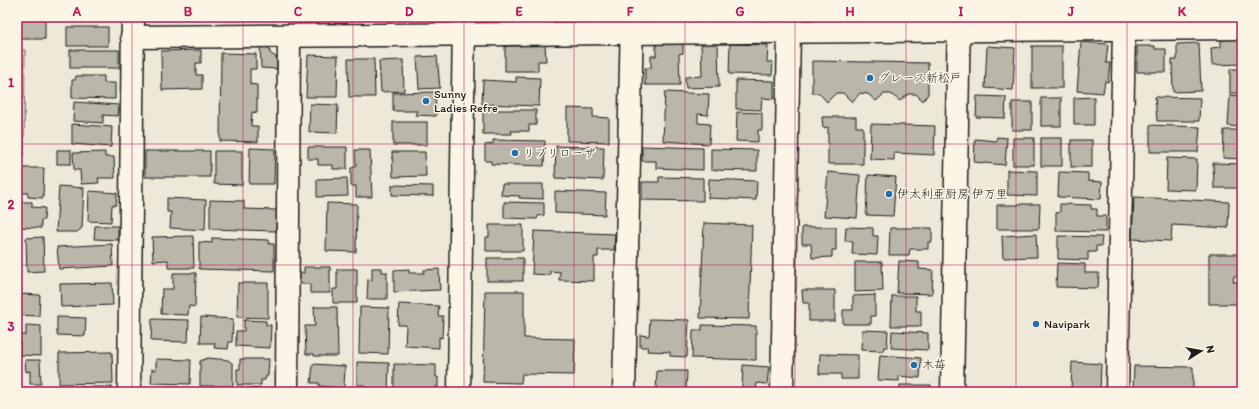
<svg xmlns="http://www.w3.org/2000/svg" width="1259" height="409" viewBox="0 0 1259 409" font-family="Itim,'Klee One',sans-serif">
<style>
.green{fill:#cfcabd;stroke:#76736c}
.building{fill:#bab6aa;stroke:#1c1c1c}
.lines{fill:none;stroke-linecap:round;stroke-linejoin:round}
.minor-casing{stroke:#1c1c1c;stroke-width:25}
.tertiary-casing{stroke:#1c1c1c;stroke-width:25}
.minor{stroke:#fcf5e5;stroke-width:22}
.tertiary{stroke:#fcf5e5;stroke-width:22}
.grid{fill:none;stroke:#c2185b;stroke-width:1;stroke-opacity:0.55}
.poi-dot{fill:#1f6fb2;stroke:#fcf5e5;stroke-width:1.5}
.labels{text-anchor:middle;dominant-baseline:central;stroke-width:3;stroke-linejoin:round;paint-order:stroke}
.poi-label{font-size:12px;fill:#1c1c1c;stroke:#fcf5e5;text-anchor:start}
.neatline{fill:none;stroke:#c2185b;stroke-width:1.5}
.grid-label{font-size:13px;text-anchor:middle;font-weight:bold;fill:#c2185b}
</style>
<rect width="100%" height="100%" fill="#eee8d9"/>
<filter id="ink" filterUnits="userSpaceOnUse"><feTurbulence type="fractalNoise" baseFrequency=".025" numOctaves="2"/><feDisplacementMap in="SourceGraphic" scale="8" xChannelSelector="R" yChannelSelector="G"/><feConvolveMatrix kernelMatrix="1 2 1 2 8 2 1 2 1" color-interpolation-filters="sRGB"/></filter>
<g filter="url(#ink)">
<path class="green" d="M17,50h8l-1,105h-7z"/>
<g class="building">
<rect x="17" y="17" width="28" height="22"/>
<rect x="81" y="17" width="26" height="4"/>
<rect x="67" y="27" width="41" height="19"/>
<path d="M1242,39v25l-30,1 -1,-17 10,-1v-7z"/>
<path d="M1081,42l27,2 -2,19h4l-2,19 -3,-1 -2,12 -26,-2z"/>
<path d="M656,43h27v10l-4,1 1,31h-35v-17h6v-12h5z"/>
<path d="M701,43h17l1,44 -33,1 -1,-11 17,-1z"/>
<path d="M1199,43l2,48 -28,1 -1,-32h5v-16z"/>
<path d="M730,44l38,1 -1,17h6l-1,13 -43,-1z"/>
<path d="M545,45l1,16h-8v10h-33v-25z"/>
<path d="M260,46h9l1,7 7,5v11l-16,-1z"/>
<path d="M987,46l28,2 -2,42 -28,-2z"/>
<rect x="1032" y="46" width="30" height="42"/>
<path d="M1137,46h18v3h11v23h-29z"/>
<rect x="70" y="50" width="49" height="18"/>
<path d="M201,50v13h-5v12h6v14l-40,1 -1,-39z"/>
<path d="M221,53l35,1v15h-6v15l7,1v28l-5,-1 -1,14h7v16l-38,-1z"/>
<path d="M308,55l30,1 -1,41h-31z"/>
<path d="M437,56l3,32 -21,1 -2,-32z"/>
<path d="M348,59h26l1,38h-26z"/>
<path d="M403,60l1,31 -23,1 -2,-31z"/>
<path d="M812,61l116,2v31l-5,7 -7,-7h-8l-8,7 -9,-7h-7l-8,7 -8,-7 -8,-1 -8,9 -9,-9h-7l-9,9 -8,-9h-7z"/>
<rect x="1230" y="69" width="12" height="24"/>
<path d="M76,76h28v7h11v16l-43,-1v-18h3z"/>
<path d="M516,77l24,1 -1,28 -57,-2 1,-24 33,2z"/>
<path d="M736,80l38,1v18l-12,-1 -1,12 -25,-1z"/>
<path d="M435,92l1,24 -21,-1 2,-4h-24v-18z"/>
<path d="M665,92l44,2 -1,21 -10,-1v9l12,1 -1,20 -46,-3z"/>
<path d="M1230,95l12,1v31l-14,-1z"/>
<path d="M977,96l29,1 -1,21 -29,-1z"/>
<path d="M1094,97v28h-20v-27z"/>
<path d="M1155,97l45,1 -1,23h-42z"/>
<rect x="1041" y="98" width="20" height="28"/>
<path d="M74,102l45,3 -1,11 -15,-1v8l-30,-2z"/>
<rect x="1012" y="102" width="20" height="28"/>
<path d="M310,104l28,1 -1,28 -28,-1z"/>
<path d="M567,108l26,1v8l16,1v24l-42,-1z"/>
<path d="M483,110h53v15h-7v6h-18l1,3h-29z"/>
<path d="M737,112l25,1v17h-4v12l-22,-1z"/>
<path d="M822,117h34v10h7v37h-35v-37l-5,1z"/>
<rect x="393" y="122" width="34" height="23"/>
<path d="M72,124l40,3 -1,20 -39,-3z"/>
<path d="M871,124l64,2 -1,29 -40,-2v7l-24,-1z"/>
<path d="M1150,125l50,2 -2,25h-48z"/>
<path d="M1224,130h18v29l-19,-1z"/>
<path d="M997,137l10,1 -2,27 -31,-3 1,-23 21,2z"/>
<rect x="1013" y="138" width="21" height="27"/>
<rect x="1041" y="138" width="21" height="28"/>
<path d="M493,140l52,1 -1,25 -53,-2v-3h-6v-16l8,-1z"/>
<rect x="1071" y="140" width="21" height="27"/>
<path d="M556,146l48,1 -1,33 -48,-2z"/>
<path d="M642,146l61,2v22l-47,-2v-7h-14z"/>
<path d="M308,147h39v22h-14v-4h-15v-6h-10z"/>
<path d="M250,148l25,1 -1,35h-25z"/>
<path d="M711,149l46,1v21l-46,-1z"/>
<rect x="57" y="150" width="14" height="14"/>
<path d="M355,150h15l2,47h-16v-11h-5v-18l5,-1z"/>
<rect x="145" y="151" width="65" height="26"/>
<path d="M214,151h28v34l-28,-1z"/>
<path d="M105,152v5h9l1,21h-17l1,5 -18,1 -1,-14h-6l-1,-17z"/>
<path d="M392,152h33l1,24 -33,1z"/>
<path d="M1167,158l30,1 -1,31 -30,-1z"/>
<path d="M1213,163l29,1v24h-28z"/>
<path d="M17,168h27l-1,30 -15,-1v-4h-11z"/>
<path d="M1007,170l30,1v25l-30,-1z"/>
<path d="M828,172l32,3 -3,43 -33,-2z"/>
<path d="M1059,172l29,1v8l14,1 -1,17 -43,-2z"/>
<path d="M868,175l28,2 -3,39 -27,-1z"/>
<path d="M659,177l44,1v23l-61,-1v-18h17z"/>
<path d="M347,178l1,18 -31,1v-18z"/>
<path d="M709,179l48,2 -1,19 -48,-2z"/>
<path d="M502,184h41v15l-24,-1 1,-2 -19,-1z"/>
<path d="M392,185l41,1v10l-41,-1z"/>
<path d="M59,186l25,2 -2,40 -5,4h-21z"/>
<path d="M89,191l28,2 -1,12h-4l-1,17 -23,-1z"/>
<path d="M555,191l51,2 -1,22 -50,-2z"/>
<path d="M1134,197l95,5 -1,26 -56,-3 -1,16 -39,-2z"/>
<path d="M167,198l39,2 -1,30 -35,-2 1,-16h-4z"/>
<path d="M210,200l34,1v8l33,1 -1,21 -66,-2z"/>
<path d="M17,202h15v5l13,1 -1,12h-3v8l-24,-1z"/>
<path d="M504,202l40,1v12l-6,1 -1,3 -33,-1z"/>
<path d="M327,203l30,1 -1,48 -30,-1z"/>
<path d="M1018,204h22l-1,25h-42v-24h21z"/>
<path d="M1060,204l31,1v4h6v7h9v16l-50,-1v-18l4,-1z"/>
<path d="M704,223l48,2 -3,94 -49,-1z"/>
<path d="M489,225h34v26h-37v-14h3z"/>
<path d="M95,226h23v14l-24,-1z"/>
<path d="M802,227h34v23h-4v7l-20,1 -1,-14h-9z"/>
<path d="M846,227l27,1v8h5l-1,19 -25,-1 1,-13h-8z"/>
<path d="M890,228h42v14h-4v7h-18l-1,6h-20z"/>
<path d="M534,231l81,3 -1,16h-16v7h-4v24l-35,-1 1,-8 -10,-1v4l-18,-1z"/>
<path d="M1036,234l1,23 -34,1 -1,-22z"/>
<path d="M193,236l1,32h-26v-8l-15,1 -1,-24z"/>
<path d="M1058,236l44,1 -1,9h-5v6h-8v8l-30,-1z"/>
<path d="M43,237l1,34 -17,1 -1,-34z"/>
<path d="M212,238l57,2v4h5v27l-75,-2v-27l13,1z"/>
<path d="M112,244l1,22 -54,3 -2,-22z"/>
<path d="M1209,254h33v22h-8l-1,6h9v22h-33z"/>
<rect x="487" y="258" width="36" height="23"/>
<path d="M899,261l20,1v7l14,1 -1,24 -35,-1z"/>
<path d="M855,262h27l1,29 -28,1z"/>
<path d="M1057,263l28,1v9h14l-1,15 -42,-1z"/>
<path d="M304,267h26v26h-20v-9h-10v-11h4z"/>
<path d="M372,268h10v4h5v27h-20l1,-20 4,1z"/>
<path d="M337,269h20v34h-24v-14h4z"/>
<path d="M409,269v4h15v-3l15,-1 1,21 -46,2v-22z"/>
<path d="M173,273h23l-1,34 -6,-1 -1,9 -27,-1 1,-25h11z"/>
<path d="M112,283l1,22 -52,2 -1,-23z"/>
<path d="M238,283h30v35l-31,-1z"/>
<path d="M802,290h33v31h-26v-18h-6z"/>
<path d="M485,291h39v47l51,1 -1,36 -52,-1 -1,9 -38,-1z"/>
<path d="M17,294l23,1 -1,21 -22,-1z"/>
<path d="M875,295v21h-4v8h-28v-14h10v-14z"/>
<path d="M892,296h24v15h5v15h-30z"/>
<path d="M399,304l40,2 -1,10h5l-1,22 -3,-1v11l-34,-2 1,-21h-8z"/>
<path d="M314,307h23l1,49h-24v-2h-8l-1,-28h10z"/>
<path d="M360,307l29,1 -1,46 -29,-1z"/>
<path d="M57,317l29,1 -1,18 -28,-1z"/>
<path d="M201,317l32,2 -1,23h-3l-1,7 -14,-1 1,-5h-15z"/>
<path d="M152,319l37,1 -1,22 -37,-1z"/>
<path d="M650,319l39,1 -2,37 -17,-1v-4l-23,-1 1,-4h-8v-12l9,1z"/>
<path d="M244,320l22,1v4h5l-1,23 -34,-2v-15h8z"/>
<path d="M26,325l15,1v30l-21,-1v-20h6z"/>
<path d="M702,325l54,1v34l-64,-2 1,-28h9z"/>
<path d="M862,330l26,1 -1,16h-3l-1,4 -22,-1z"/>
<path d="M892,331l36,2v17l-37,-2z"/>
<path d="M112,352l1,31 -54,1v-31z"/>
<path d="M820,354l38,1v24h-17v-5h-22z"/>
<path d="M880,355l41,3 -1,20 -21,-2v5l-21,-1z"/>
<path d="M208,358l20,2 5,4v22h-33v-25z"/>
<path d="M156,359l35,1 -1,24 -39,-1 1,-14 4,1z"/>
<path d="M240,359h29l-1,17h-2l-1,4h-4v5h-24v-16h3z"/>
<path d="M25,360h15l1,24h-11v-13l-4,1z"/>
<path d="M357,362l32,1 -1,29h-24v-7h-7z"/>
<path d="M1072,362l29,2 -1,28h-29z"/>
<path d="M313,364l32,2 -1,22 -25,-2v-3h-8z"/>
<path d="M394,364l42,1v12h2v10h-3v5h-41z"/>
<path d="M743,365l26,2 -2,17 -10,-1 -1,6 -14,-1z"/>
<path d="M1134,366l59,1v25h-60z"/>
<path d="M657,371h30l-1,21h-30z"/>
<rect x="900" y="385" width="31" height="7"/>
<rect x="66" y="387" width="46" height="5"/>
<rect x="156" y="388" width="32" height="4"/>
<path d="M246,388l28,1v3h-28z"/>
<rect x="210" y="390" width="22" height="2"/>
</g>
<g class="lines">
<defs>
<g id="minor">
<path d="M132,37l1110,-9"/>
<path d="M129,392l4,-375"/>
<path d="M287,392l2,-356"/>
<path d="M624,392l8,-375"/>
<path d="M782,392l7,-360"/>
<path d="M952,392l7,-375"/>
<path d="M1117,392l7,-362"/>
</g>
<path id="tertiary" d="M459,392l5,-375"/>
</defs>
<use href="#minor" class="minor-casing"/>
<use href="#tertiary" class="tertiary-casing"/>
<use href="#minor" class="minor"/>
<use href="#tertiary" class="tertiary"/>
</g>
</g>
<path class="grid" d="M132,17v375M243,17v375M353,17v375M464,17v375M574,17v375M685,17v375M795,17v375M906,17v375M1016,17v375M1127,17v375M17,144h1225M17,265h1225"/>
<g class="poi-dot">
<circle cx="870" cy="78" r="4"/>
<circle cx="426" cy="101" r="4"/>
<circle cx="515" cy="153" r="4"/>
<circle cx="889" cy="194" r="4"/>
<circle cx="1036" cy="324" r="4"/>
<circle cx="914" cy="365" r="4"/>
</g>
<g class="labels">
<g class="poi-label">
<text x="878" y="78">グレース新松戸</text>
<text x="434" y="94">Sunny<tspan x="434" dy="14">Ladies Refre</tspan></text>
<text x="523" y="153">リブリローザ</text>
<text x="897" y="194">伊太利亜厨房 伊万里</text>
<text x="1044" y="324">Navipark</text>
<text x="922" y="365">木苺</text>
</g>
</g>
<rect width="1259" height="409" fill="none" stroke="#fcf5e5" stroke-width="44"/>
<g transform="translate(1201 351) rotate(79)" stroke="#fcf5e5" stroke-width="3" paint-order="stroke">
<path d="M0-3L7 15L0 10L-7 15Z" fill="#1c1c1c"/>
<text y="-6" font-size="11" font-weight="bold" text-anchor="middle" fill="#1c1c1c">N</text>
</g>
<rect x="22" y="22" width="1215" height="365" class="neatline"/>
<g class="grid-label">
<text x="77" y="16">A</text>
<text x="188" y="16">B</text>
<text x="298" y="16">C</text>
<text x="409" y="16">D</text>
<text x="519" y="16">E</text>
<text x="630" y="16">F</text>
<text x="740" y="16">G</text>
<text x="850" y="16">H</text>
<text x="961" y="16">I</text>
<text x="1071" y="16">J</text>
<text x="1182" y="16">K</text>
<text x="11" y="87">1</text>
<text x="11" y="209">2</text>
<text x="11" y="331">3</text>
</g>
</svg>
